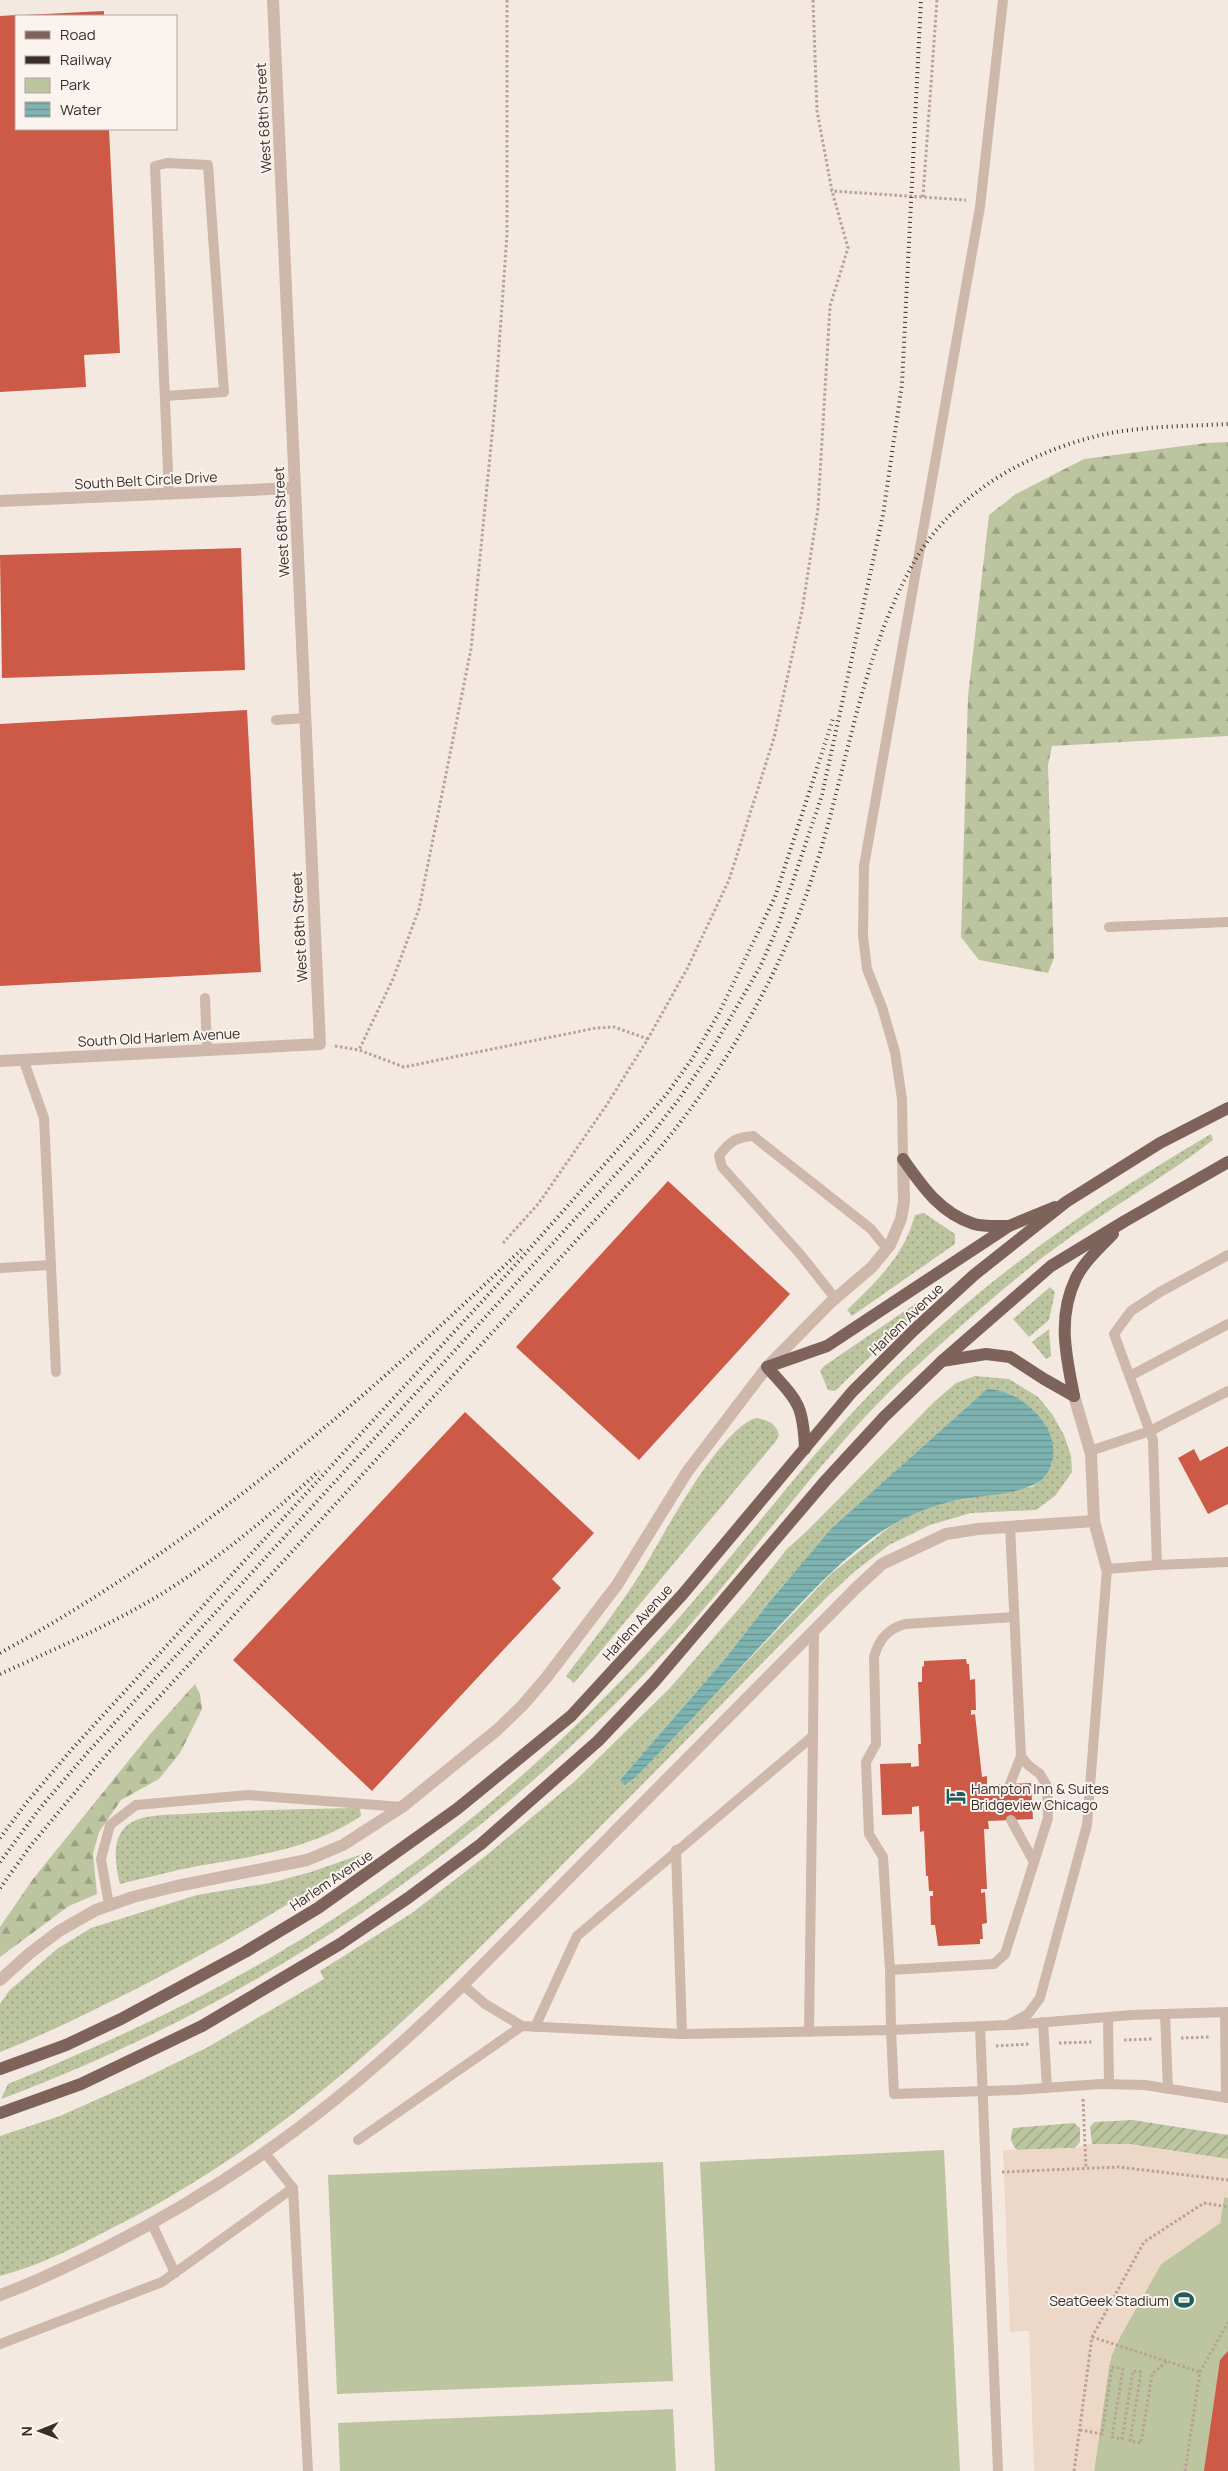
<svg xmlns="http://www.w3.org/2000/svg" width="1228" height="2471" viewBox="0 0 1228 2471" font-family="Manrope,sans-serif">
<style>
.grass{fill:url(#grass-dots);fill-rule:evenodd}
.forest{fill:url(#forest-firs)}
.park{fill:#bcc59f}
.garden{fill:url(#garden-furrows)}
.plaza{fill:#edd8c7}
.water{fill:url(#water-rules)}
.building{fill:#cc5a47}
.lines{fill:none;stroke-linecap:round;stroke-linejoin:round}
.path{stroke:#baa195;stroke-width:3;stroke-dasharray:2.5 2.5;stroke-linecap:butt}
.lane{stroke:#ceb7ab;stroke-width:10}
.street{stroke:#ceb7ab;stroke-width:12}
.primary{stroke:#7e635b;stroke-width:12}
.rail{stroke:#3b2e2a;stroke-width:4;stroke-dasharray:1 4;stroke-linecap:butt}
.labels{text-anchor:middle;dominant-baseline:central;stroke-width:4;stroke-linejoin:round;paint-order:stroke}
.street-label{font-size:14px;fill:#3b2e2a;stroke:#fbf3ed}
.poi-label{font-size:14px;fill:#3b2e2a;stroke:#fbf3ed;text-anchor:start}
</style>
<defs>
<pattern id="grass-dots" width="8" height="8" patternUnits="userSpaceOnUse" patternTransform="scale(1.25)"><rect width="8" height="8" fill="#bcc59f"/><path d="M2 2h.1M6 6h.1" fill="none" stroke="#9aa082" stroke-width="1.8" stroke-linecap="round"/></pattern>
<pattern id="forest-firs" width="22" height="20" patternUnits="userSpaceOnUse" patternTransform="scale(1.25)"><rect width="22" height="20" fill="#bcc59f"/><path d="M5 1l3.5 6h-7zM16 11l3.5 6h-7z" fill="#9aa082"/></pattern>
<pattern id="garden-furrows" width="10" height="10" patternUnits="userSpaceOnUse" patternTransform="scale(1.25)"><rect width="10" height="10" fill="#bcc59f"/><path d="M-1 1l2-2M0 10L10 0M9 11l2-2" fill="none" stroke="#9aa082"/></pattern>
<pattern id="water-rules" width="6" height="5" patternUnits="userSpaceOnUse" patternTransform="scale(1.25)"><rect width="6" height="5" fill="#7db3b0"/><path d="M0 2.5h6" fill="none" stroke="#68928f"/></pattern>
</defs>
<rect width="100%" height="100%" fill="#f4e9e0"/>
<g class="grass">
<path d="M1211,1134l2,6c-50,38 -105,69 -155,106 -41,30 -78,63 -115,96 -17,16 -35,31 -52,48 -85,85 -153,186 -236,273 -185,195 -402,342 -654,436l7,-15c65,-27 129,-55 191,-87 136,-70 262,-161 372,-267 34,-32 67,-66 98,-101 69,-77 130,-162 202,-236 102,-106 214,-185 340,-259z"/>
<path d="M924,1213l31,21v10l-103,72 -5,-6c30,-29 57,-54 68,-95z"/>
<path d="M1050,1287l5,5 -6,28 -20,17 -16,-18z"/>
<path d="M918,1302l4,4 -87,85 -7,-1 -8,-19 4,-5z"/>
<path d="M1049,1329l2,27 -5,3 -14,-17z"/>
<path d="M975,1376l34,3 29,18 14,17 12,21 7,21 1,16 -17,24 -19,14 -65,3 -41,12 -41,20 -35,27 -26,24c-86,88 -173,176 -260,263 -139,141 -266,270 -444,363 -41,21 -79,42 -124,54v-140l60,-20 83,-37 65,-32 116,-68 -4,-8 92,-58 76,-59 86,-72 95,-93 81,-93 36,-46 24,-22 125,-127 21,-18zM987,1389l66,73 -8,14 -13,11 -78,14 -32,8 -30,16 -60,48 -194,202 -18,5 104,-120 43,-55 65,-76z"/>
<path d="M756,1418c12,2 20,5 23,17l-3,6 -202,242 -8,-7c26,-34 53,-68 76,-105 21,-35 77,-142 114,-153z"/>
<path d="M360,1808l1,8c-49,33 -106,40 -163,50 -26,5 -52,12 -78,18 -5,-20 -10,-50 12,-62 14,-8 37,-7 53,-8 58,-4 117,-5 175,-6z"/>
<path d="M368,1852c-74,51 -153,97 -234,138 -44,22 -88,44 -134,62v-48l9,-13 48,-42 34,-21 106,-33 73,-12 41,-11z"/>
</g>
<g class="forest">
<path d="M1228,442v294l-176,10 -4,19 6,193 -6,15 -69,-13 -18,-23 7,-241 21,-181 27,-21 68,-35 122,-16z"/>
<path d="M195,1684l5,10 2,15 -22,44 -21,26 -38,21 -22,32 -6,22 4,40 -28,12 -69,51v-30l33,-48 118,-146z"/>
</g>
<g class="park">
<path d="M944,2150l16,321h-245l-15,-309z"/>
<path d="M663,2162l10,219 -336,13 -9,-219z"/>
<path d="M1224,2197l4,1v273h-134l15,-105 3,-12 9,-19 40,-71 59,-41z"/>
<path d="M673,2409l3,62h-336l-2,-48z"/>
</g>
<g class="garden">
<path d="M1133,2120l95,15v24l-100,-15h-36l-2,-17 4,-5z"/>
<path d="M1074,2123l6,5v14l-5,6 -58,2c-7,-7 -7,-13 -4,-22z"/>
</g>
<path class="plaza" d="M1092,2144h36l100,15v39l-4,-1 -4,26 -59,41 -40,71 -9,19 -3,12 -15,105h-60l-5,-140 -19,1 -7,-182 72,-2z"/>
<path class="water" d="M987,1389c38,1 85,48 59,86 -13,20 -69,20 -92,26 -22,5 -41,12 -60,23 -45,25 -91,77 -126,114 -43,46 -86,92 -130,137l-13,10 -5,-5 104,-120 43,-55 64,-76z"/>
<g class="building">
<path d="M104,11v5h-78v-1z"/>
<path d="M16,15v114h93l11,224 -36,2 2,32 -86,5v-376z"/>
<path d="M241,548l4,122 -243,8 -2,-123z"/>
<path d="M247,710l14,262 -261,14v-262z"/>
<path d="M668,1181l122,113 -151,166 -123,-113z"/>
<path d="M465,1412l129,121 -42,46 9,9 -189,203 -139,-131z"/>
<path d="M1228,1446v58l-20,10 -30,-56 16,-9 6,12z"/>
<path d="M966,1659l1,5h2l1,16 5,-1 1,31h-5v5l4,-1 7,63 5,-1v9l44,-2 2,36 -45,2 1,8h-5l3,60h-6v4l4,-1 2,31 -5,1 1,15h-3v5l-42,2 -3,-21h-4l-1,-29h3v-5h-4l-1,-15h-2l-2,-45 -4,1 -1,-26 -7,1v7l-30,1 -2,-51 31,-1v4l8,-1 -1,-22h3l-3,-62h4v-15l2,-1v-5z"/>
<path d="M1228,2351v120h-24l16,-111z"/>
</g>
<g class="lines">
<g class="path">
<path d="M507,0v234l-12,171 -24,244 -52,260 -26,70 -34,71 45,17 192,-39 18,-1 34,12"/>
<path d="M813,0l4,111 15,80 134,9"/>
<path d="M923,197l14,-197"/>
<path d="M335,1046l24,4"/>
<path d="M503,1243l36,-40 67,-97 40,-64 41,-73 42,-89 45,-142 28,-127 16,-103 12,-202 18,-58 -16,-57"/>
<path d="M1181,2038l29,-1"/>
<path d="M1124,2040l28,-1"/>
<path d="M1059,2043l33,-1"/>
<path d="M996,2046l34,-2"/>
<path d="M1083,2099l3,69"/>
<path d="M1002,2172l117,-5 109,13"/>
<path d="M1092,2337l108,35"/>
<path d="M1080,2430l22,4 10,-67 11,2 -11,68 10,2 11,-68 8,1 -11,69 11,2 11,-69 15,-13"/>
<path d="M1074,2471l18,-134 52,-95 60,-39 24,4"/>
<path d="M1185,2471l15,-99 28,-50"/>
</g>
<g class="lane">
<path d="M165,396l59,-4 -16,-227 -41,-2 -12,3 14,328"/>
<path d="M276,720l29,-2"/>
<path d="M1109,927l119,-5"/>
<path d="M205,998l2,52"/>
<path d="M23,1059l21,59 12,254"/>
<path d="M903,1159l-1,-60 -7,-47 -13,-45 -15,-38 -4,-33 1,-70 116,-659 23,-207"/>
<path d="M0,1268l51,-3"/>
<path d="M835,1298l-35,-44 -78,-87 -3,-11c10,-14 17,-19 34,-20l118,93 16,20"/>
<path d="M1130,1376l98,-52"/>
<path d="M1090,1451l60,-20 78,-40"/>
<path d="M1010,1526l11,230 7,9 12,9 7,12 1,32 -43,136 -11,10 -104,6 1,60 117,-5 20,-11 12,-16 47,-173 20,-256 50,-4 -4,-125 -39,-106 17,-23 29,-19 68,-37"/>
<path d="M1157,1565l71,-3"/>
<path d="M813,1736l1,-104"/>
<path d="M1010,1784l11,-28"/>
<path d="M1011,1820l23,42"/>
<path d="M676,1850l6,184"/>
<path d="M109,1905l-8,-46 9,-34 26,-20 112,-10 154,12"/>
<path d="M890,1970l-7,-113 -14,-23 -3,-72 10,-18 -2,-87c5,-18 14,-28 31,-33l109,-7"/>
<path d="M463,1985l22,19 37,22 160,8 209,-4 3,64 122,-4 85,-6 44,1 83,13"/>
<path d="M1225,2012l1,86"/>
<path d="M1165,2014l3,75"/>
<path d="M1108,2017l1,67"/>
<path d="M1043,2022l4,66"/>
<path d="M1012,2025l119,-10 97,-3"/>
<path d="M980,2026l18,445"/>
<path d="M535,2027l42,-91 236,-200 -4,296"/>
<path d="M358,2140l164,-114"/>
<path d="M265,2153l28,35 15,283"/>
<path d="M152,2224l23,49"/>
<path d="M0,2344l162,-62 131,-94"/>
</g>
<g class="street">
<path d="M0,501l294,-13"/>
<path d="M0,1061l320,-17 -47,-1044"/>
<path d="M1074,1396l17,58 3,67 13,48"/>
<path d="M0,1980l30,-27 29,-22 37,-21 37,-13 44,-11 130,-26 36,-15 59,-38 95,-77 25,-24 24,-28 71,-93 70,-113 80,-105 63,-64 42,-36 18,-22 11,-26 3,-17 -1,-43"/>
<path d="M0,2295c37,-13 72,-31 107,-48 138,-70 246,-154 356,-262l392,-396 27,-25 64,-30 32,-5 116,-8"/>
</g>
<g class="primary">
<path d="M903,1159c19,27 37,54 71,65 10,3 24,2 35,2"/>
<path d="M942,1361l44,-7 24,3 34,22 30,17"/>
<path d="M1074,1396c-8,-40 -17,-79 2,-118 8,-16 24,-31 37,-44"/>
<path d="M805,1449c-2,-47 -8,-48 -38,-82l60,-21 182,-120 46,-19"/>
<path d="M0,2069l66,-24 55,-26 124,-67 73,-44 139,-99 114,-93 111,-121 170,-203 62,-62 60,-55 92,-73 94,-59 68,-35"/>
<path d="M0,2113l81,-29 121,-58 138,-82 68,-46 73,-54 117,-103 56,-59 172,-202 58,-63 58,-56 109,-95 74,-45 103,-59"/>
</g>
<g class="rail">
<path d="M0,1653c195,-107 362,-250 522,-404"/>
<path d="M0,1674c55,-25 111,-49 163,-81 56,-35 107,-77 156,-122"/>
<path d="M0,1838l27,-36 46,-54 436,-476 157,-177 26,-36 27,-46 56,-116 58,-178"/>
<path d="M0,1862l40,-54 48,-56 560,-613 31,-40 28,-41 53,-91 18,-41 44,-131 61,-280 19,-131 19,-384"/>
<path d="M0,1888l32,-44 75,-90 542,-593c71,-83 128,-178 163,-283 35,-105 48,-224 105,-321 41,-68 122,-111 199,-125 37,-6 75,-6 112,-8"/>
</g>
</g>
<defs>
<symbol id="hotel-bare" viewBox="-9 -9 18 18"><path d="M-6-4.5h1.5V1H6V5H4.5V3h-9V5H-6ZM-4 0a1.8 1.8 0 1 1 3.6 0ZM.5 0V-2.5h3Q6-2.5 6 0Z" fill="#1d5f5d" stroke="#fbf3ed" stroke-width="2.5" paint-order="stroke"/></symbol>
<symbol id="stadium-bare" viewBox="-9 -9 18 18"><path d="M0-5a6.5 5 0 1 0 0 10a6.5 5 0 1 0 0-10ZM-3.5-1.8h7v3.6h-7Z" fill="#1d5f5d" stroke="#fbf3ed" stroke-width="2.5" paint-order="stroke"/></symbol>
</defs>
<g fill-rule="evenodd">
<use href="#hotel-bare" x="942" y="1782" width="28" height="28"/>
<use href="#stadium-bare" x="1170" y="2286" width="28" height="28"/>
</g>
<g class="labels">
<g class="street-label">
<text transform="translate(263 118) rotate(-93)">West 68th Street</text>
<text transform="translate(146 480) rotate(-3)">South Belt Circle Drive</text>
<text transform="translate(281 522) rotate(-93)">West 68th Street</text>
<text transform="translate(299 927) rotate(-93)">West 68th Street</text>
<text transform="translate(159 1037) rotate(-3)">South Old Harlem Avenue</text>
<text transform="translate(906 1319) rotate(-44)">Harlem Avenue</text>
<text transform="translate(637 1622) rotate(-48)">Harlem Avenue</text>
<text transform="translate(331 1880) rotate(-34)">Harlem Avenue</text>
</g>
<g class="poi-label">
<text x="971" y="1788">Hampton Inn &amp; Suites<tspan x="971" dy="16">Bridgeview Chicago</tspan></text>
<text x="1169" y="2300" text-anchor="end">SeatGeek Stadium</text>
</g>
</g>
<rect x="15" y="15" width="162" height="115" fill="#fbf3ed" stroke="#aea49f"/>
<rect x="25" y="31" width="25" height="8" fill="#7e635b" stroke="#aea49f"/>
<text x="60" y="40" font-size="15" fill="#3b2e2a">Road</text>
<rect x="25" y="56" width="25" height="8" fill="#3b2e2a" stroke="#aea49f"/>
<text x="60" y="65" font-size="15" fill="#3b2e2a">Railway</text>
<rect x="25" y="78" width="25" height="15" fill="#bcc59f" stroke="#aea49f"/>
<text x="60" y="90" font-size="15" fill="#3b2e2a">Park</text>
<rect x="25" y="102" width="25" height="15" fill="url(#water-rules)" stroke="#aea49f"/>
<text x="60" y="115" font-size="15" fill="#3b2e2a">Water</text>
<g transform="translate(40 2431) rotate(269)" stroke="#fbf3ed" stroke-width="4" paint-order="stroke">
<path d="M0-4L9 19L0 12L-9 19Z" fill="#3b2e2a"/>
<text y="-8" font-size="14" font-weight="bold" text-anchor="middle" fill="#3b2e2a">N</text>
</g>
</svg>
